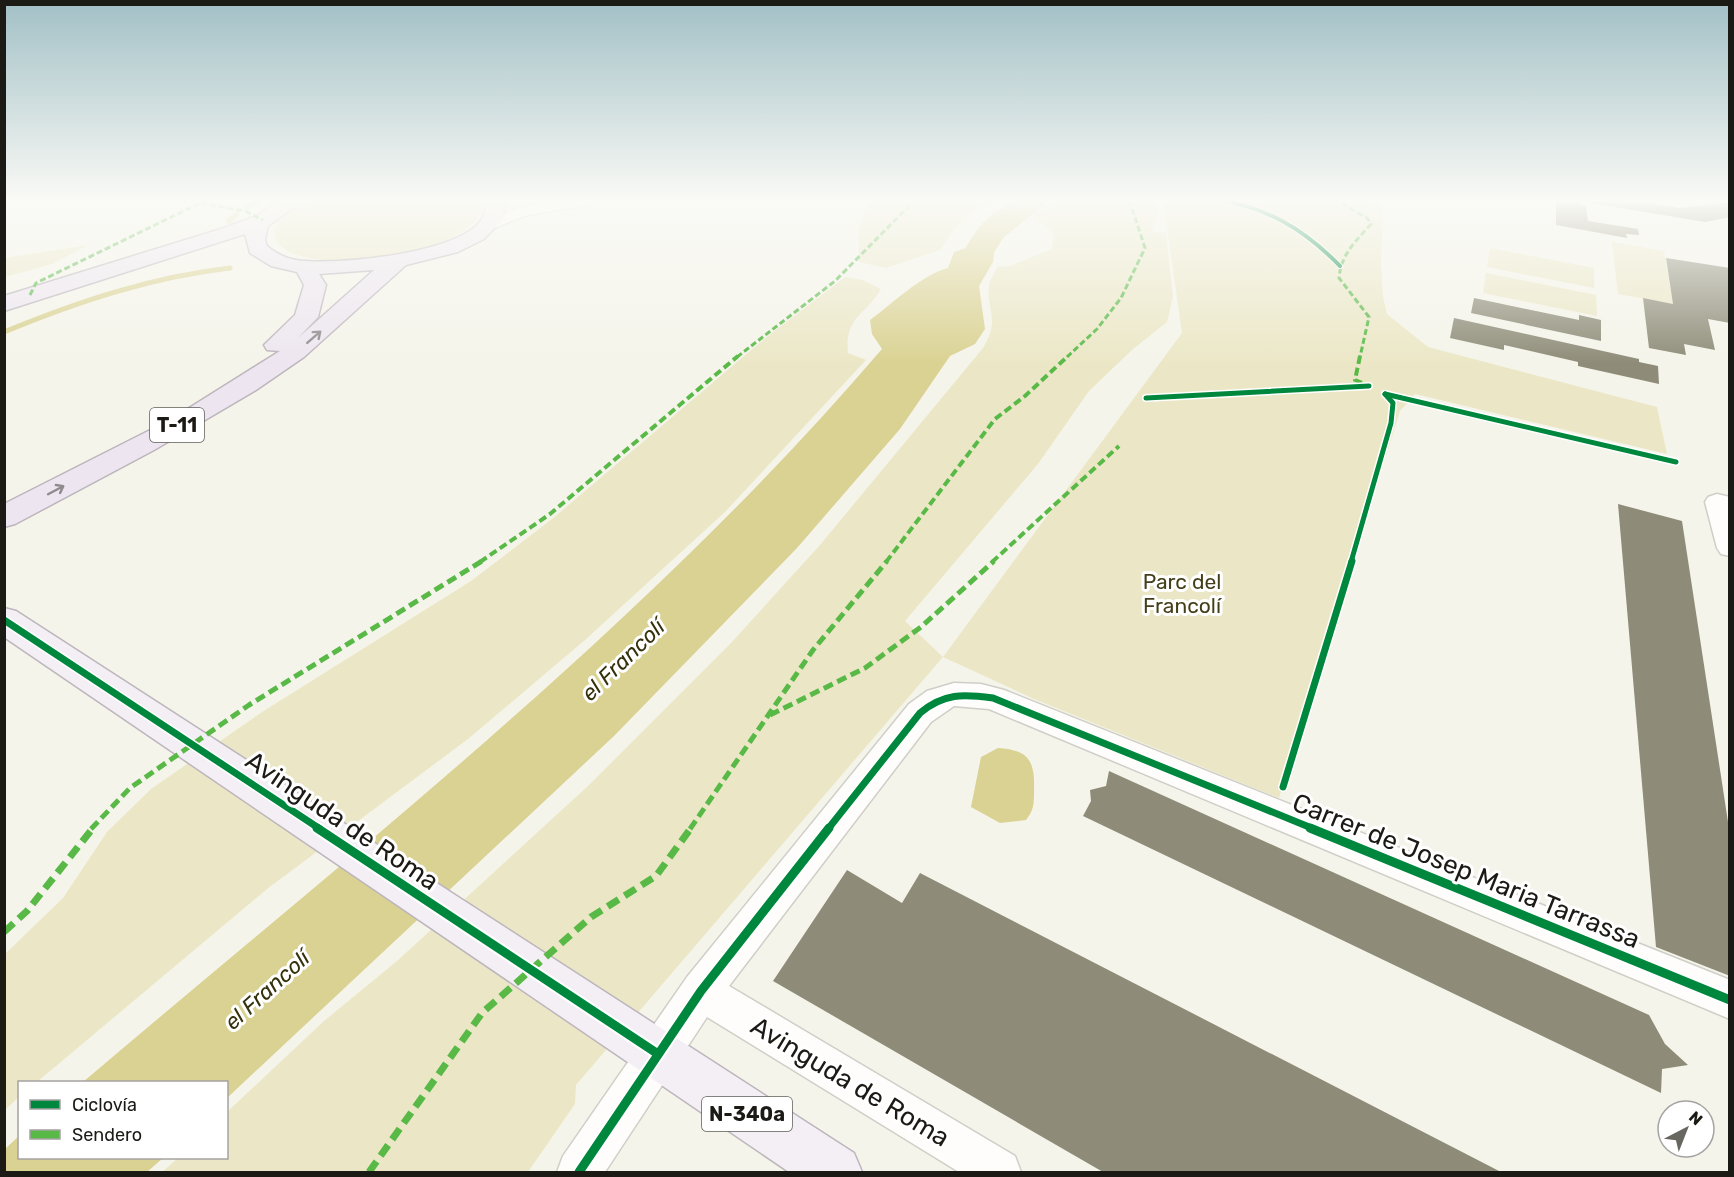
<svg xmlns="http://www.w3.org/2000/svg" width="1734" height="1177" viewBox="0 0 1734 1177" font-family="Rubik,sans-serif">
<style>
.green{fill:#ebe7c6}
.water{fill:#dad292}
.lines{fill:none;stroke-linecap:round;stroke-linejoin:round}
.stream{stroke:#dad292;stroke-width:5}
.river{fill:#dad292;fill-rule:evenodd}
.building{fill:#8e8c78}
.minor-casing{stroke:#cfcfc8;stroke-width:3}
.major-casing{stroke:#bdb5bc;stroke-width:3}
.highway-casing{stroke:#bdb5bc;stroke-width:3}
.minor{fill:#fefdfc;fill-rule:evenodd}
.major{fill:#f3eff4;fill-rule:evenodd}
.highway{fill:#ede6f0;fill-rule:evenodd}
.quiet-far3{stroke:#58b947;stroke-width:3;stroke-dasharray:6 3;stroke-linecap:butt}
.quiet-far2{stroke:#58b947;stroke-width:4;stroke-dasharray:8 4;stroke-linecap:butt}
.quiet-far1{stroke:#58b947;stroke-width:5;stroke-dasharray:10 5;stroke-linecap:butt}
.quiet{stroke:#58b947;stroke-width:7;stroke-dasharray:13 7;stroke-linecap:butt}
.cycleway-far3-casing{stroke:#fff;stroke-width:6}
.cycleway-far2-casing{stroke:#fff;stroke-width:8}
.cycleway-far1-casing{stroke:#fff;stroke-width:10}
.cycleway-casing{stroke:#fff;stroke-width:13}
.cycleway-far3{stroke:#00873e;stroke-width:4}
.cycleway-far2{stroke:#00873e;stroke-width:5}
.cycleway-far1{stroke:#00873e;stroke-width:7}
.cycleway{stroke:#00873e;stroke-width:9}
.oneway{stroke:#8e8a8d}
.labels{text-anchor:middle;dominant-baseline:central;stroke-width:6;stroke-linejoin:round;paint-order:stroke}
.shield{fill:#fff;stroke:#5f5f5a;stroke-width:1.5}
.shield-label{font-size:20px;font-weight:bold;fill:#1b1a14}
.park-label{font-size:21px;fill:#443f1a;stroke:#fff}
.water-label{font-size:22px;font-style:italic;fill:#35310a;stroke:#fff}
.near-street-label{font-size:26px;fill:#1b1a14;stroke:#fff}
</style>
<rect width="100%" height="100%" fill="#f5f4ea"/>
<g class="green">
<path d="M313,199h168c5,13 -5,23 -15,30 -35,25 -89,33 -131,32 -58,-2 -91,-30 -22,-62z"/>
<path d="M875,199h123l-30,16 -12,11 -16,24 -54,18 -27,-6c0,-27 -4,-43 16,-63z"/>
<path d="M1056,199h102l1,11 -7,21 14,2 7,64 -6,25 -34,27 -44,42 -51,73 -133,157 38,36 239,-324 -19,-134h207l13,8 -2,57 2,33 4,17 41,33 229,60 10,47 -252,-60 -15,17 -121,387 -245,-99 -91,-42 -367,428 -1,19 -47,68h-366l16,-14h48l1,-46 97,-91 73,-60 191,-175 143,-143 89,-98 163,-197c18,-29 3,-37 6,-63 1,-5 6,-13 8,-18l13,-1 42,-17 2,-15 -22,-19z"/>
<path d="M1612,242l52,9 9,53 -55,-10z"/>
<path d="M88,245l-36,19 -47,13v-19z"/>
<path d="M1490,248l104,20v20l-107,-21z"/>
<path d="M1486,273l110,22 1,21 -114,-23z"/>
<path d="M845,277l17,3 19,9c-15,26 -37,28 -33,64l18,7 -141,152 -140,128 -117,99 -201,150 -230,193h-17l-1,15 -14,13v-156l58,-56 44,-66 44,-43 111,-77 209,-131 81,-62 211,-179z"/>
</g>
<g class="water">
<path d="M966,248l28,5 -1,9 -14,24 6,43 -10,15 -25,12 -50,73 -103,119 -183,188 -387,362 -1,-16h-143c274,-233 565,-459 799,-733l-10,-15 -2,-14c25,-18 48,-43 78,-52l6,-16z"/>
<path d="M998,748c31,2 37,13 36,42 0,13 0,20 -8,30l-26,3 -29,-16 10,-50z"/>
<path d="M19,1136l1,22h143l-16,14h-142v-23z"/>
</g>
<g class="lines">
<g class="stream">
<path d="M246,208l16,-9"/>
<path d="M229,221l8,-7"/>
<path d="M4,332c73,-30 147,-55 226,-64"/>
</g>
<path class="river" d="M1016,199h35l-48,39 -48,78 -12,4 -12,-4 -6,-7 54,-82 10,-10z"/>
</g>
<g class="building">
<path d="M1556,199h67l57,9 50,-6v15l-25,5 -126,-21 1,4 6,1 2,15 50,8 1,6 -13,-1 1,4 -71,-13z"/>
<path d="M1666,258l64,10v55l-22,-4 7,31 -31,-6 2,11 -37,-7 -6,-50 30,6z"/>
<path d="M1474,298l105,22v-5l22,5v21l-130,-28z"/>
<path d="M1454,318l185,41v3l19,4 1,18 -81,-18v-4l-74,-17v5l-54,-12z"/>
<path d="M1618,504l64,17 48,314v141l-74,-29z"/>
<path d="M1109,771l540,244 16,29 23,21 -26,4 -1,24 -578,-277 8,-15 -1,-11 16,-4z"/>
<path d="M847,870l55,33 18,-30 581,299h-398l-330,-191z"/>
</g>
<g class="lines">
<defs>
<g id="minor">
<path d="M566,199h33l-8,5 -67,12 -42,17 -8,-5 40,-19z"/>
<path d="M1717,494l13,3v59l-9,-2 -4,-6 -12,-46 3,-5z"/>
<path d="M954,683l27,1 23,6 726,290v39l-741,-310 -35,-3 -23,16 -202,264 286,170 6,16h-62l-252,-155 -102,155h-48l6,-16 124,-179 222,-273 18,-13z"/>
</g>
<path id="major" d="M4,608l12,3 838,542 8,19h-73l-785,-535z"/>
<path id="highway" d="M281,199h24l-37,27 -3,14 2,6c8,7 18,12 29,14 36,6 169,-6 187,-43 2,-4 2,-13 3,-18h18l-1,20 -19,20 -26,13 -52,13 -102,92 -48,33 -102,60 -139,74 -11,3v-23l166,-84 110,-69 -13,-1 -3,-5 31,-30 9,-30 -7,-13 -26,-6 -21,-13 -5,-19 -241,77v-15l220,-68 32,-12zM374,270l-76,68 20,-21 8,-32 -7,-11z"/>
</defs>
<use href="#minor" class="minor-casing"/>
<use href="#major" class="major-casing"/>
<use href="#highway" class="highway-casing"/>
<use href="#minor" class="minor"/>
<use href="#major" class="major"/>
<use href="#highway" class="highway"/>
<g class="quiet-far3">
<path d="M207,199l-7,4 45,8 18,9"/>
<path d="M1334,199l33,19 4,6c-15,17 -30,30 -32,54l30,39 -9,40"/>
<path d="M30,295l6,-12 164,-80"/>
<path d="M737,357l98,-76 81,-82"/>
<path d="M1067,357l30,-28 24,-31 24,-50 -16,-49"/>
</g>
<g class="quiet-far2">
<path d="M1360,356l-5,24 10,4"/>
<path d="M480,562l70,-48 188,-158"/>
<path d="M886,562l109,-143 30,-23 43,-40"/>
<path d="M992,562l127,-116"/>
</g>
<g class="quiet-far1">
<path d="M770,715l95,-47 56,-41 73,-66"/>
<path d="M91,829l39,-41 119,-83 233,-144"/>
<path d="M690,829l123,-179 74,-89"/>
</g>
<g class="quiet">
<path d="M4,932l23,-21 66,-83"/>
<path d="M369,1172l113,-159 109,-96 65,-41 35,-48"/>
</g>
<defs>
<path id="cycleway-far3" d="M1214,199c52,8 89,29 126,67"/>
<g id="cycleway-far2">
<path d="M1385,394l291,68"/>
<path d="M1146,398l223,-12"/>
<path d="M1351,562l40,-139 2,-20 -8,-9"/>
</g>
<g id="cycleway-far1">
<path d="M4,620l316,209"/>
<path d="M1283,787l69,-226"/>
<path d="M828,829l92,-116c24,-20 43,-19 73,-15l321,131"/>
</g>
<g id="cycleway">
<path d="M317,828l341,226"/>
<path d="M1310,828l420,172"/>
<path d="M579,1172l122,-181 128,-163"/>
</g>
</defs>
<use href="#cycleway-far3" class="cycleway-far3-casing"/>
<use href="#cycleway-far2" class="cycleway-far2-casing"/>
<use href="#cycleway-far1" class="cycleway-far1-casing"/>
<use href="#cycleway" class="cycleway-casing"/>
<use href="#cycleway-far3" class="cycleway-far3"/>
<use href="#cycleway-far2" class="cycleway-far2"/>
<use href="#cycleway-far1" class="cycleway-far1"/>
<use href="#cycleway" class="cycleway"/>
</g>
<defs><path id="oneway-shaft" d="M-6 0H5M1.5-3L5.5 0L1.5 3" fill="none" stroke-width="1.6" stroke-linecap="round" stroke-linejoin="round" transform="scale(1.5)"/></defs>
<g class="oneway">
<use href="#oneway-shaft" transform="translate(314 337) rotate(-41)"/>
<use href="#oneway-shaft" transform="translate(56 490) rotate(-28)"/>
</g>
<linearGradient id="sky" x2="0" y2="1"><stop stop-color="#a2c0c6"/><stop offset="0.55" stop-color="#fafaf6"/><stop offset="1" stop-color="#fafaf6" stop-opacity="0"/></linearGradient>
<rect width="1734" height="364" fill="url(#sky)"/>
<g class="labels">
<g class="shield">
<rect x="150" y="408" width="54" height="34" rx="4.5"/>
<rect x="702" y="1097" width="90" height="34" rx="4.5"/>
</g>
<g class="shield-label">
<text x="177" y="425">T-11</text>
<text x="747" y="1114">N-340a</text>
</g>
<g class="park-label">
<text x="1182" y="581">Parc del<tspan x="1182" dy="24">Francolí</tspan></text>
</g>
<g class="water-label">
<text transform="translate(623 660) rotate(-44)">el Francolí</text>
<text transform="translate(267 990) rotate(-42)">el Francolí</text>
</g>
<g class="near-street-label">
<text transform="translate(342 821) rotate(34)">Avinguda de Roma</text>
<text transform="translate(1466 871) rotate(22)">Carrer de Josep Maria Tarrassa</text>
<text transform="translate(850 1082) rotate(31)">Avinguda de Roma</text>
</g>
</g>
<rect width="1734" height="1177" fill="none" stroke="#1b1a14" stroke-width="12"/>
<rect x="18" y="1081" width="210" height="78" fill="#ffffff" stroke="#a4a3a1" stroke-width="1.5"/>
<rect x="30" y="1100" width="30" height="9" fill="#00873e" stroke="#a4a3a1" stroke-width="1.5"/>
<text x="72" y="1111" font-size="18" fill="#1b1a14">Ciclovía</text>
<rect x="30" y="1130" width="30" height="9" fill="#58b947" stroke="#a4a3a1" stroke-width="1.5"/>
<text x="72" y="1141" font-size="18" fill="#1b1a14">Sendero</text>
<g transform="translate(1686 1129) rotate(42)"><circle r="28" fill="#ffffff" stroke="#a4a3a1" stroke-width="1.5"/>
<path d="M0-4.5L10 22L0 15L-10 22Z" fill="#67665f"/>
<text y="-9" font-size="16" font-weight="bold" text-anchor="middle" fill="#1b1a14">N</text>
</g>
</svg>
